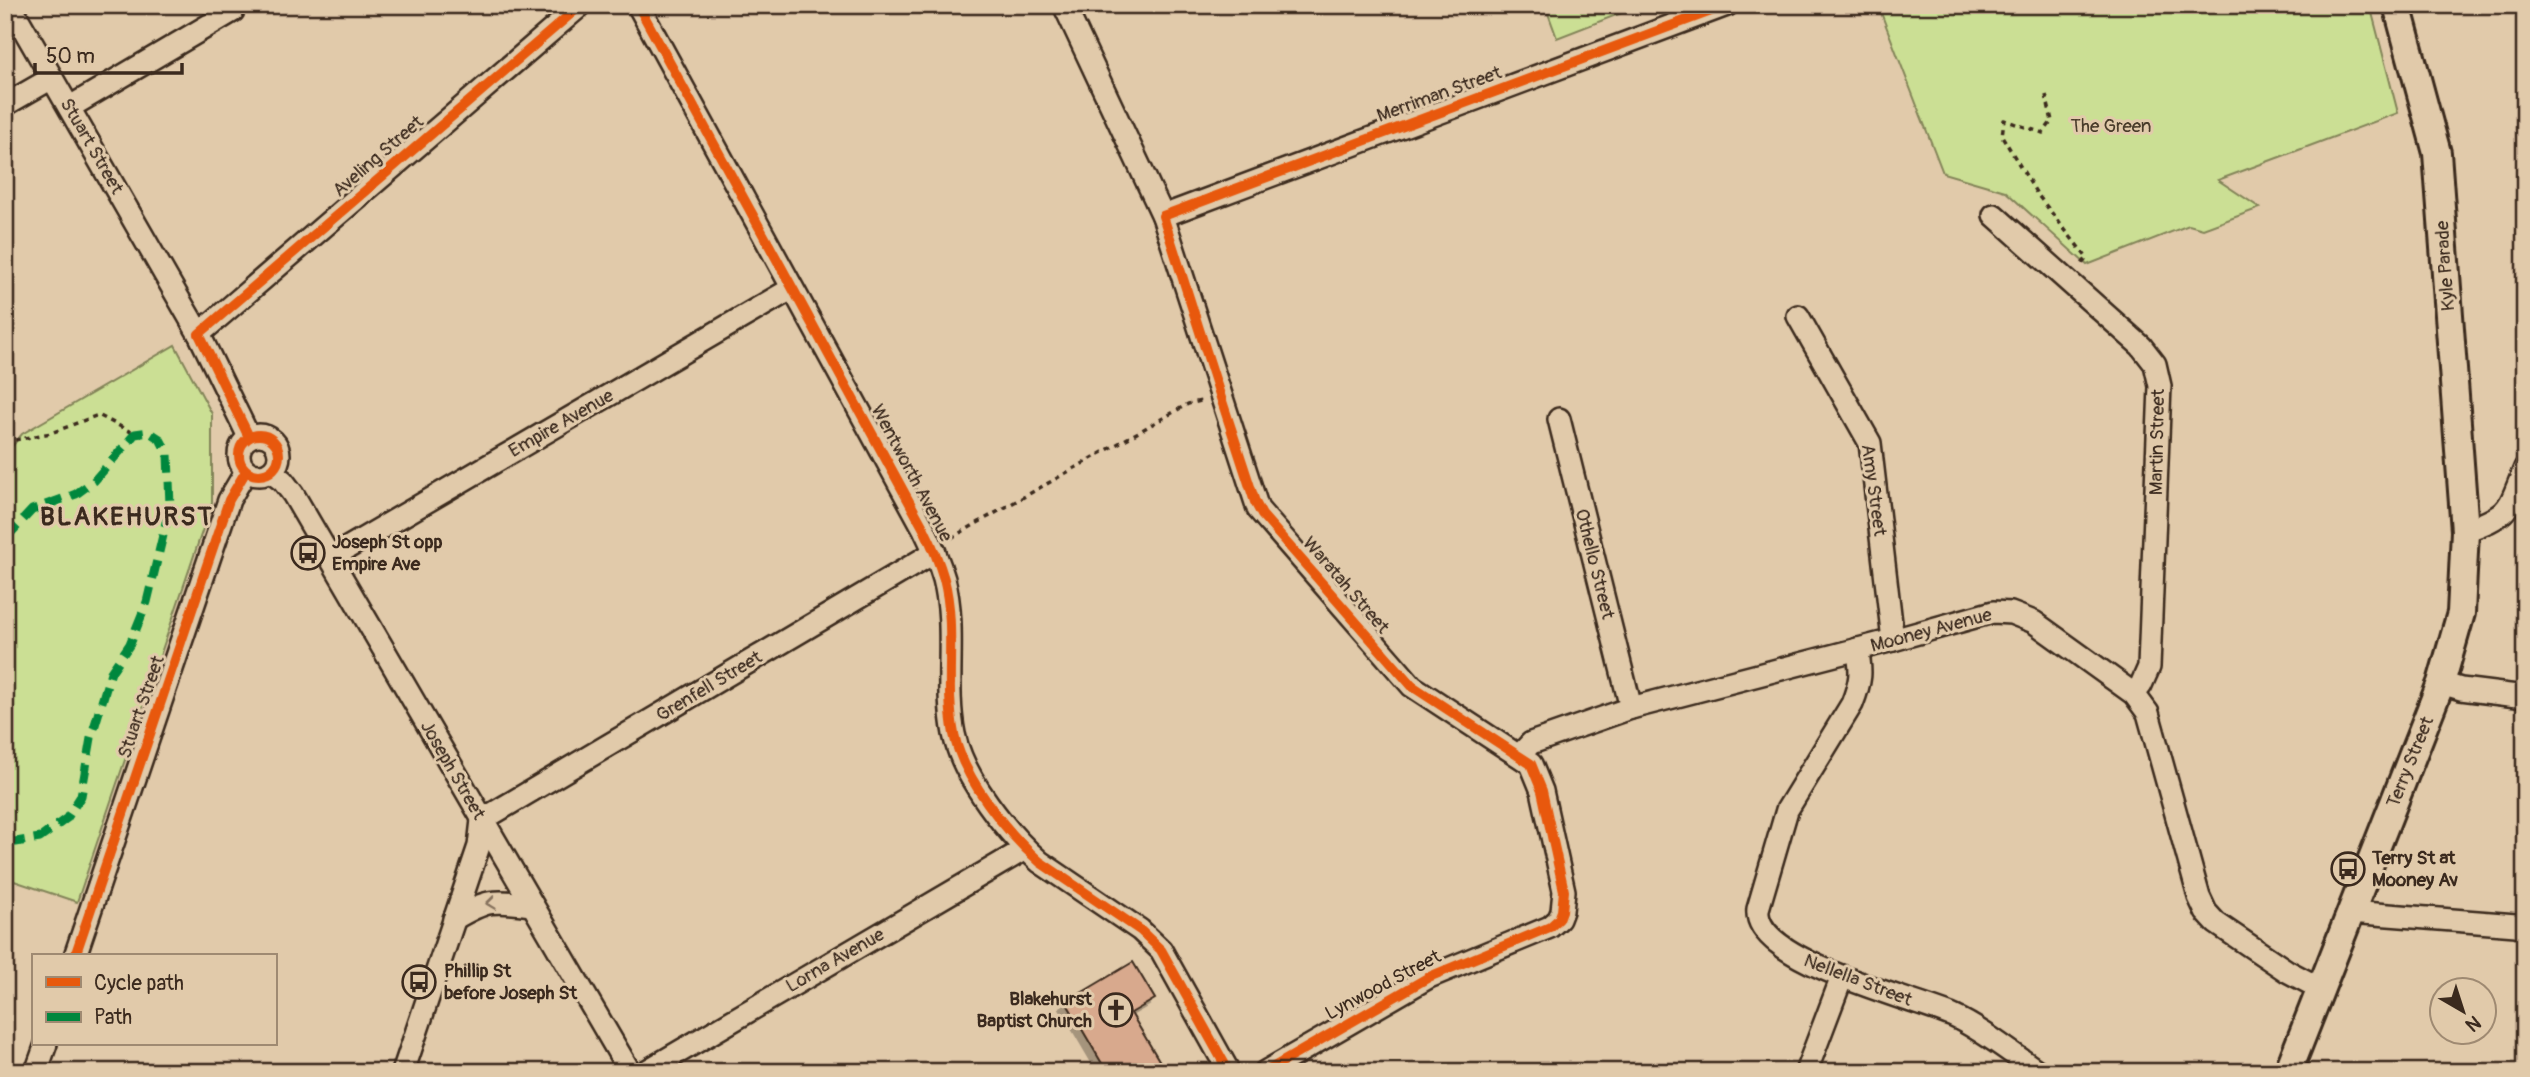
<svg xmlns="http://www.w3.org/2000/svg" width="2530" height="1077" viewBox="0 0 2530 1077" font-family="Pangolin,sans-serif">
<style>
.green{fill:#cbdf94;stroke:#838459;stroke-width:2}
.building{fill:#d8a98d;stroke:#3b2a1e;stroke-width:2;filter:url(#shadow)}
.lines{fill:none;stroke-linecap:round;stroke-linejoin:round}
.minor-casing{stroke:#3b2a1e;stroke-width:26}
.tertiary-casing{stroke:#3b2a1e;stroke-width:32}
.path{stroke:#3b2a1e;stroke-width:3.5;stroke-dasharray:5 5;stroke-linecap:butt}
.minor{stroke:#e1caaa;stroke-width:21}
.tertiary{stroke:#e1caaa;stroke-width:26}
.quiet{stroke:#00873e;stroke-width:9;stroke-dasharray:18 9;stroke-linecap:butt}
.cycleway-casing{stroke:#e1caaa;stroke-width:15}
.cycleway{stroke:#e8590c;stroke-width:10}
.oneway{stroke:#86725d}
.labels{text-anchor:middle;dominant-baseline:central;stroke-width:6;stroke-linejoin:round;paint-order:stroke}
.street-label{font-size:19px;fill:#3b2a1e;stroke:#e1caaa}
.park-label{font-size:19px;fill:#493c2a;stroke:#e1caaa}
.poi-label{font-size:19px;font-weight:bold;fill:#3b2a1e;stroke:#e1caaa;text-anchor:start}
.district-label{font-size:26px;font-weight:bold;letter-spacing:2px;fill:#3b2a1e;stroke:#e1caaa}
</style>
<defs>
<filter id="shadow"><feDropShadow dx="-6" dy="6" stdDeviation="0" flood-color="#0004"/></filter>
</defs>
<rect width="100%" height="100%" fill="#e1caaa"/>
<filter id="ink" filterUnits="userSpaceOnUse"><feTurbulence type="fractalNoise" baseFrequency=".0143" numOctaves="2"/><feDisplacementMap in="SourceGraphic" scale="14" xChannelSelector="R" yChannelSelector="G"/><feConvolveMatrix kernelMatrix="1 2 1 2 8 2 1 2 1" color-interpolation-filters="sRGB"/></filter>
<g filter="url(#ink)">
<g class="green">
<path d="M1545,5h91l1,2 -80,31z"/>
<path d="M1878,5h492l28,108 -180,67 42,28 -57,21 -14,-4 -102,40 -82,-74 -62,-18z"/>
<path d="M175,345l37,69v88l-135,400 -72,-24v-423l17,-21z"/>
</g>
<path class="building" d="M1133,962l22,37 -24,14 35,59h-59l-41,-70z"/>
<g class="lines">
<defs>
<g id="minor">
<path d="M10,5l189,329 50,103"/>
<path d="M638,5l286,524c8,16 15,33 20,50 13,50 0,104 10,155 9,44 53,99 86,128l100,68 21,20 68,122"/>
<path d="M1064,5l99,211 95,293 154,177 119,78 11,27 22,100 -2,20 -3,8 -9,8 -121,50 -164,95"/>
<path d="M5,105l47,-27"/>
<path d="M70,107l163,-96"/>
<path d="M1994,215l147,131 14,18 5,22 -11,281 -8,18 -7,9"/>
<path d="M1163,216l564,-211"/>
<path d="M1798,316l72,127 23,197"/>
<path d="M199,334l382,-329"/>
<path d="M1559,419l72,289"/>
<circle cx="259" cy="455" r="20"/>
<path d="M271,472l12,9 10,13 337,578"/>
<path d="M2465,531c46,-17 42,-19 60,-63"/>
<path d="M330,558l461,-269"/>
<path d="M1857,649c5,23 4,32 -5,55l-65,106 -29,99c-6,52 158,90 195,107 27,12 61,39 86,56"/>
<path d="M2441,683l20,6 64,8"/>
<path d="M1520,755l11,-12 100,-35 262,-68 100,-28 18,1 23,9 100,72 14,19 51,184 7,15 10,11 71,48 34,18"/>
<path d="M482,820l453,-268"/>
<path d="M2350,912l166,13 9,3"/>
<path d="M454,919c34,-20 39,-19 78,-14"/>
<path d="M75,956l154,-456 17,-29"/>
<path d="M36,1072l10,-28"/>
<path d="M403,1072l76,-226 3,-26"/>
<path d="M645,1072l380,-223"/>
<path d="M1806,1072l36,-95"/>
</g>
<path id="tertiary" d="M2288,1072l153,-389 20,-70 4,-82 -28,-378 -40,-148"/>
</defs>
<use href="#minor" class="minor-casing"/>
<use href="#tertiary" class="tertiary-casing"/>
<g class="path">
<path d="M2046,95l6,26 -9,12 -39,-13 -2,16 35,58 50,64 -7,8"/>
<path d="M5,442l46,-9 47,-18 37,19"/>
<path d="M951,538l237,-134 13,-3"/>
</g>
<use href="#minor" class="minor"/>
<use href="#tertiary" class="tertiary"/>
<path class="quiet" d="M5,539l27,-29 44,-16 18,-13 41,-47 14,-2 11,7 8,15 2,52 -23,96 -17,42 -19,28 -20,66 -10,58 -14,22 -27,20 -24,4 -11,-2"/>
<defs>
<g id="cycleway">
<path d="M638,5l286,524c8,16 15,33 20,50 13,50 0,104 10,155 9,44 53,99 86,128l100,68 21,20 68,122"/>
<circle cx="259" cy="455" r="20"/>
<path d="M249,437l-50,-103 382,-329"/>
<path d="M75,956l154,-456 17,-29"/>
<path d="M1265,1072l164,-95 121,-50 9,-8 3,-8 2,-20 -22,-100 -11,-27 -119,-78 -150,-171 -7,-13 -34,-104 -58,-182 564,-211"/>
</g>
</defs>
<use href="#cycleway" class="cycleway-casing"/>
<use href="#cycleway" class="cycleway"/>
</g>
<defs><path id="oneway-chevron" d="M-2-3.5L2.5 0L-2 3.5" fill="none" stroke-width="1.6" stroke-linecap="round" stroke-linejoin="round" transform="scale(1.75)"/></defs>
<use class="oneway" href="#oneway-chevron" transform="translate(491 903) rotate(173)"/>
</g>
<defs>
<symbol id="bus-ring" viewBox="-11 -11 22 22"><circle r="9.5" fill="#e1caaa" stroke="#3b2a1e" stroke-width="1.5"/><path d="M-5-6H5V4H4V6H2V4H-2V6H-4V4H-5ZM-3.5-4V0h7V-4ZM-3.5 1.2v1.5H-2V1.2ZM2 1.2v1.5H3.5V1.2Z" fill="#3b2a1e"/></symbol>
<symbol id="church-ring" viewBox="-11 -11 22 22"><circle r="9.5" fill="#e1caaa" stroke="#3b2a1e" stroke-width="1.5"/><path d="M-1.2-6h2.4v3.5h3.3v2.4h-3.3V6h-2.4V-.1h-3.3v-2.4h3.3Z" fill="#3b2a1e"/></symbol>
</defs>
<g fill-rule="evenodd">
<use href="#bus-ring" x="289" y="534" width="38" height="38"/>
<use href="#bus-ring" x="2329" y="850" width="38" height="38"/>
<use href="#bus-ring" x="400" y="963" width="38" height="38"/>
<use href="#church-ring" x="1097" y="991" width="38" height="38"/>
</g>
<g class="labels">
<g class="street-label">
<text transform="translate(1439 94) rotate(-20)">Merriman Street</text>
<text transform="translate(92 146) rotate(60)">Stuart Street</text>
<text transform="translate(378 156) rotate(-41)">Aveling Street</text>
<text transform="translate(2445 266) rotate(-94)">Kyle Parade</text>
<text transform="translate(561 423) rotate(-30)">Empire Avenue</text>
<text transform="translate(2157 442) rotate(-89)">Martin Street</text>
<text transform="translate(912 473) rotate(62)">Wentworth Avenue</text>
<text transform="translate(1874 490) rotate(82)">Amy Street</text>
<text transform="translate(1595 564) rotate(76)">Othello Street</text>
<text transform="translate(1346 585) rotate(49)">Waratah Street</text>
<text transform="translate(1931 630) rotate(-15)">Mooney Avenue</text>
<text transform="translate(709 686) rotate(-31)">Grenfell Street</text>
<text transform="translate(141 707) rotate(-71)">Stuart Street</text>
<text transform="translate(2410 762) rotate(-68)">Terry Street</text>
<text transform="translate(453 770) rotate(60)">Joseph Street</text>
<text transform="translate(835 960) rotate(-30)">Lorna Avenue</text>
<text transform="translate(1858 980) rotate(21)">Nellella Street</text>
<text transform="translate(1383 985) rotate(-28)">Lynwood Street</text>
</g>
<g class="park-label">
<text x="2111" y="126">The Green</text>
</g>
<g class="poi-label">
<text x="332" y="542">Joseph St opp<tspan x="332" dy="22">Empire Ave</tspan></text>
<text x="2372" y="858">Terry St at<tspan x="2372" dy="22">Mooney Av</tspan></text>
<text x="444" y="971">Phillip St<tspan x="444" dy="22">before Joseph St</tspan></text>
<text x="1092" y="999" text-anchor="end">Blakehurst<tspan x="1092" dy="22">Baptist Church</tspan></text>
</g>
<g class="district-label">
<text x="127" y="517">BLAKEHURST</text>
</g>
</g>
<rect width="2530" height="1077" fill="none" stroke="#e1caaa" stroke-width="28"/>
<rect x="14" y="14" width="2502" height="1049" fill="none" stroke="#3b2a1e" stroke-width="2.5" filter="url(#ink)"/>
<rect x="32" y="954" width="245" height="91" fill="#e1caaa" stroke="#9f8a72" stroke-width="2"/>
<rect x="46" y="977" width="35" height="10" fill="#e8590c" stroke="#9f8a72" stroke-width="2"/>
<text x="94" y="990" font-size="21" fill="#3b2a1e">Cycle path</text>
<rect x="46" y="1012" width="35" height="10" fill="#00873e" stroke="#9f8a72" stroke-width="2"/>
<text x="94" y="1024" font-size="21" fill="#3b2a1e">Path</text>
<g transform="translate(2463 1011) rotate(141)"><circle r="33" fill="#e1caaa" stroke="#9f8a72" stroke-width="2"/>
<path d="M0-5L12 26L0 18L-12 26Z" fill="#3b2a1e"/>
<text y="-10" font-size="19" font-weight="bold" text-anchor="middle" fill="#3b2a1e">N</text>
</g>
<path d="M35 63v10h147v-10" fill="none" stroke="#3b2a1e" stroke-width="3.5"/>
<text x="46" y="63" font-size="21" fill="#3b2a1e" stroke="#e1caaa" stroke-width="5" paint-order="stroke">50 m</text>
</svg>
